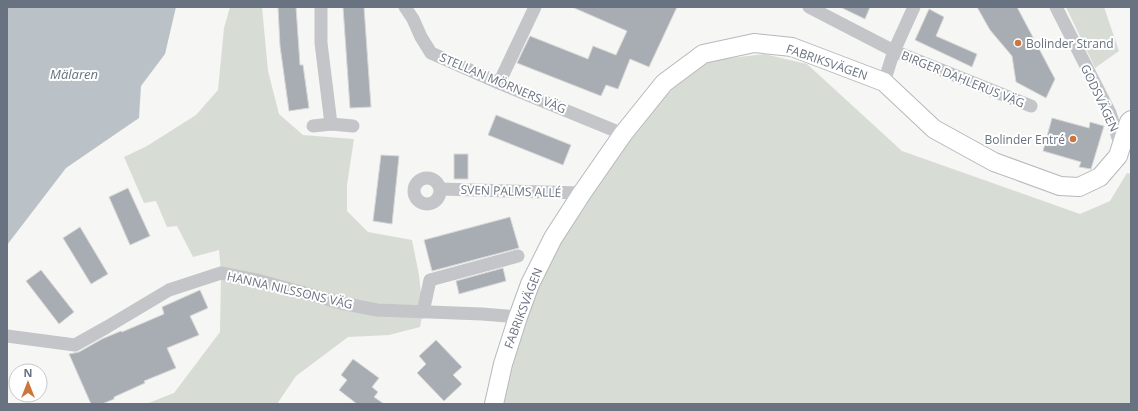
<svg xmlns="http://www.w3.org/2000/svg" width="1138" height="411" viewBox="0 0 1138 411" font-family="'Open Sans',sans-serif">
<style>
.green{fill:#d7ddd5}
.water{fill:#bbc2c7}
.building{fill:#a8adb3;stroke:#d7d8d6}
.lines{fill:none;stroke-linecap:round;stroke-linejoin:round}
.secondary-casing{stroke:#b5b8bd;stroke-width:20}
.street{stroke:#c3c5c8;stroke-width:13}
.secondary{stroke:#fff;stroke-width:18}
.poi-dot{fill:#ce753c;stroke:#fff;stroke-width:1.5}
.labels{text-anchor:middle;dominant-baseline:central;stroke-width:4;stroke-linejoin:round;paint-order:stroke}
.poi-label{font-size:12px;fill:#697281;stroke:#fff;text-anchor:start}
.street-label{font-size:12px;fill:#697281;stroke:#fff}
.water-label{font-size:13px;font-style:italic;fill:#65737d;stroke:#fff}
</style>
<rect width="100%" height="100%" fill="#f6f6f4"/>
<g class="green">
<path d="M230,7h32l6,64 11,43 24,21 51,4 -7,46v26l21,21 44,8 7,35 4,37 -3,15 -31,8 -41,2 -52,39 -19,28h-131l28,-11 46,-61 1,-59 -2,-23 -26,7 -16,-31 -10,1 -11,-26 -12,2 -20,-46 23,-11 49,-31 22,-25 6,-62z"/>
<path d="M1066,7h38l15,44 -24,17z"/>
<path d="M764,54l43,10 95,87 178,63 30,-13 17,-28 4,1v230h-627l9,-47 44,-120 48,-65 57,-74 44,-37z"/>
</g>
<path class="water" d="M7,7h169l-11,47 -24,32 -2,32 -73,50 -59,77z"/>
<g class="building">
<path d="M278,7h18l4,58h3l6,43 -20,3 -9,-65z"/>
<path d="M343,7h21l7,100 -21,1z"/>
<path d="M572,7h105l-28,60 -19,-8 -12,30 -12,-4 -5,11 -84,-33 13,-27 58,23 5,-13 23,9 11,-24z"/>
<path d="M840,7h30l-5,12z"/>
<path d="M977,7h40l38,72 -9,19 -30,-16 -4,-26 -22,-26z"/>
<path d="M929,9l15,8 -8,19 41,18 -5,13 -57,-27z"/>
<path d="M496,115l75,30 -8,20 -75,-30z"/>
<path d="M1052,118l37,10 1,-6 14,4 -13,43 -12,-2 2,-5 -38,-11z"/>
<rect x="454" y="154" width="14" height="25"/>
<path d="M381,155l18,1 -7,68 -19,-3z"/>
<path d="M128,188l22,48 -20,9 -21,-48z"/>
<path d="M510,217l9,31 -87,23 -8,-31z"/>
<path d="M80,227l28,47 -17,10 -28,-46z"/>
<path d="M503,268l3,13 -47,13 -3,-13z"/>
<path d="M41,270l33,42 -15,12 -33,-43z"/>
<path d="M200,290l8,18 -18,8 9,19 -32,13 9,20 -32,13 1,2 -31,14v2l-12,5h-11l-22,-50 10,-2 23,-13 19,-8 1,1 42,-18 -2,-7z"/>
<path d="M436,340l26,27 -9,8 9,9 -18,17 -27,-28 9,-9 -7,-8z"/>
<path d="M353,359l26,19 -7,9 6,5 -4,5 10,7h-27l-18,-14 8,-10 -6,-5z"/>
</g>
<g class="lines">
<defs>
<path id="secondary" d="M494,404l9,-40 15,-47 12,-33 23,-46 29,-45 41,-59 41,-51 39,-29 51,-11 38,4 92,35 50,47 60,33 66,24 19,1 21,-10 18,-21 11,-34 2,-2"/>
</defs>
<use href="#secondary" class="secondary-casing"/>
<g class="street">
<path d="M321,7v36l10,81"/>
<path d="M405,7l8,12 8,18 10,16 68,30 124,51"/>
<path d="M809,7l85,44 -10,31"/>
<path d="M914,7l-20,44 137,55"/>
<path d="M1056,7l54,106 11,34"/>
<path d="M499,83l36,-76"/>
<path d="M313,126l18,-2 22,2"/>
<circle cx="427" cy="191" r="13"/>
<path d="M440,189l142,4"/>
<path d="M423,312l7,-32 88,-24"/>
<path d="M7,336l68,9 32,-18 62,-37 52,-17 36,7 84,23 36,7 105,4 36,3"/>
</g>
<use href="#secondary" class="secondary"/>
</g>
<g class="poi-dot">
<circle cx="1018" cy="43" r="4"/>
<circle cx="1073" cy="139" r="4"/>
</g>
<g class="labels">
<g class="poi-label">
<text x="1026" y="43">Bolinder Strand</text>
<text x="1065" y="139" text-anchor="end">Bolinder Entré</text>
</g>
<g class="street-label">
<text transform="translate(827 62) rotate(19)">FABRIKSVÄGEN</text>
<text transform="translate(963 79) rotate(22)">BIRGER DAHLERUS VÄG</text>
<text transform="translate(503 83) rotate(23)">STELLAN MÖRNERS VÄG</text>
<text transform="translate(1100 98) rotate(65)">GODSVÄGEN</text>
<text transform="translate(511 191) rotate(2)">SVEN PALMS ALLÉ</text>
<text transform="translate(290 290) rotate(13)">HANNA NILSSONS VÄG</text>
<text transform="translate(523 308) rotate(-69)">FABRIKSVÄGEN</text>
</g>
<g class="water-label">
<text x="74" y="74">Mälaren</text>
</g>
</g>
<rect width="1138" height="411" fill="none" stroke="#697281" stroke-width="16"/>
<g transform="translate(28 383)"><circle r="19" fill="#ffffff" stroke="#c3c7cd"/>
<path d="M0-3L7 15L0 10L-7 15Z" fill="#ce753c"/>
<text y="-6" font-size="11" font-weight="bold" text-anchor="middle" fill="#697281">N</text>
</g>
</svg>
